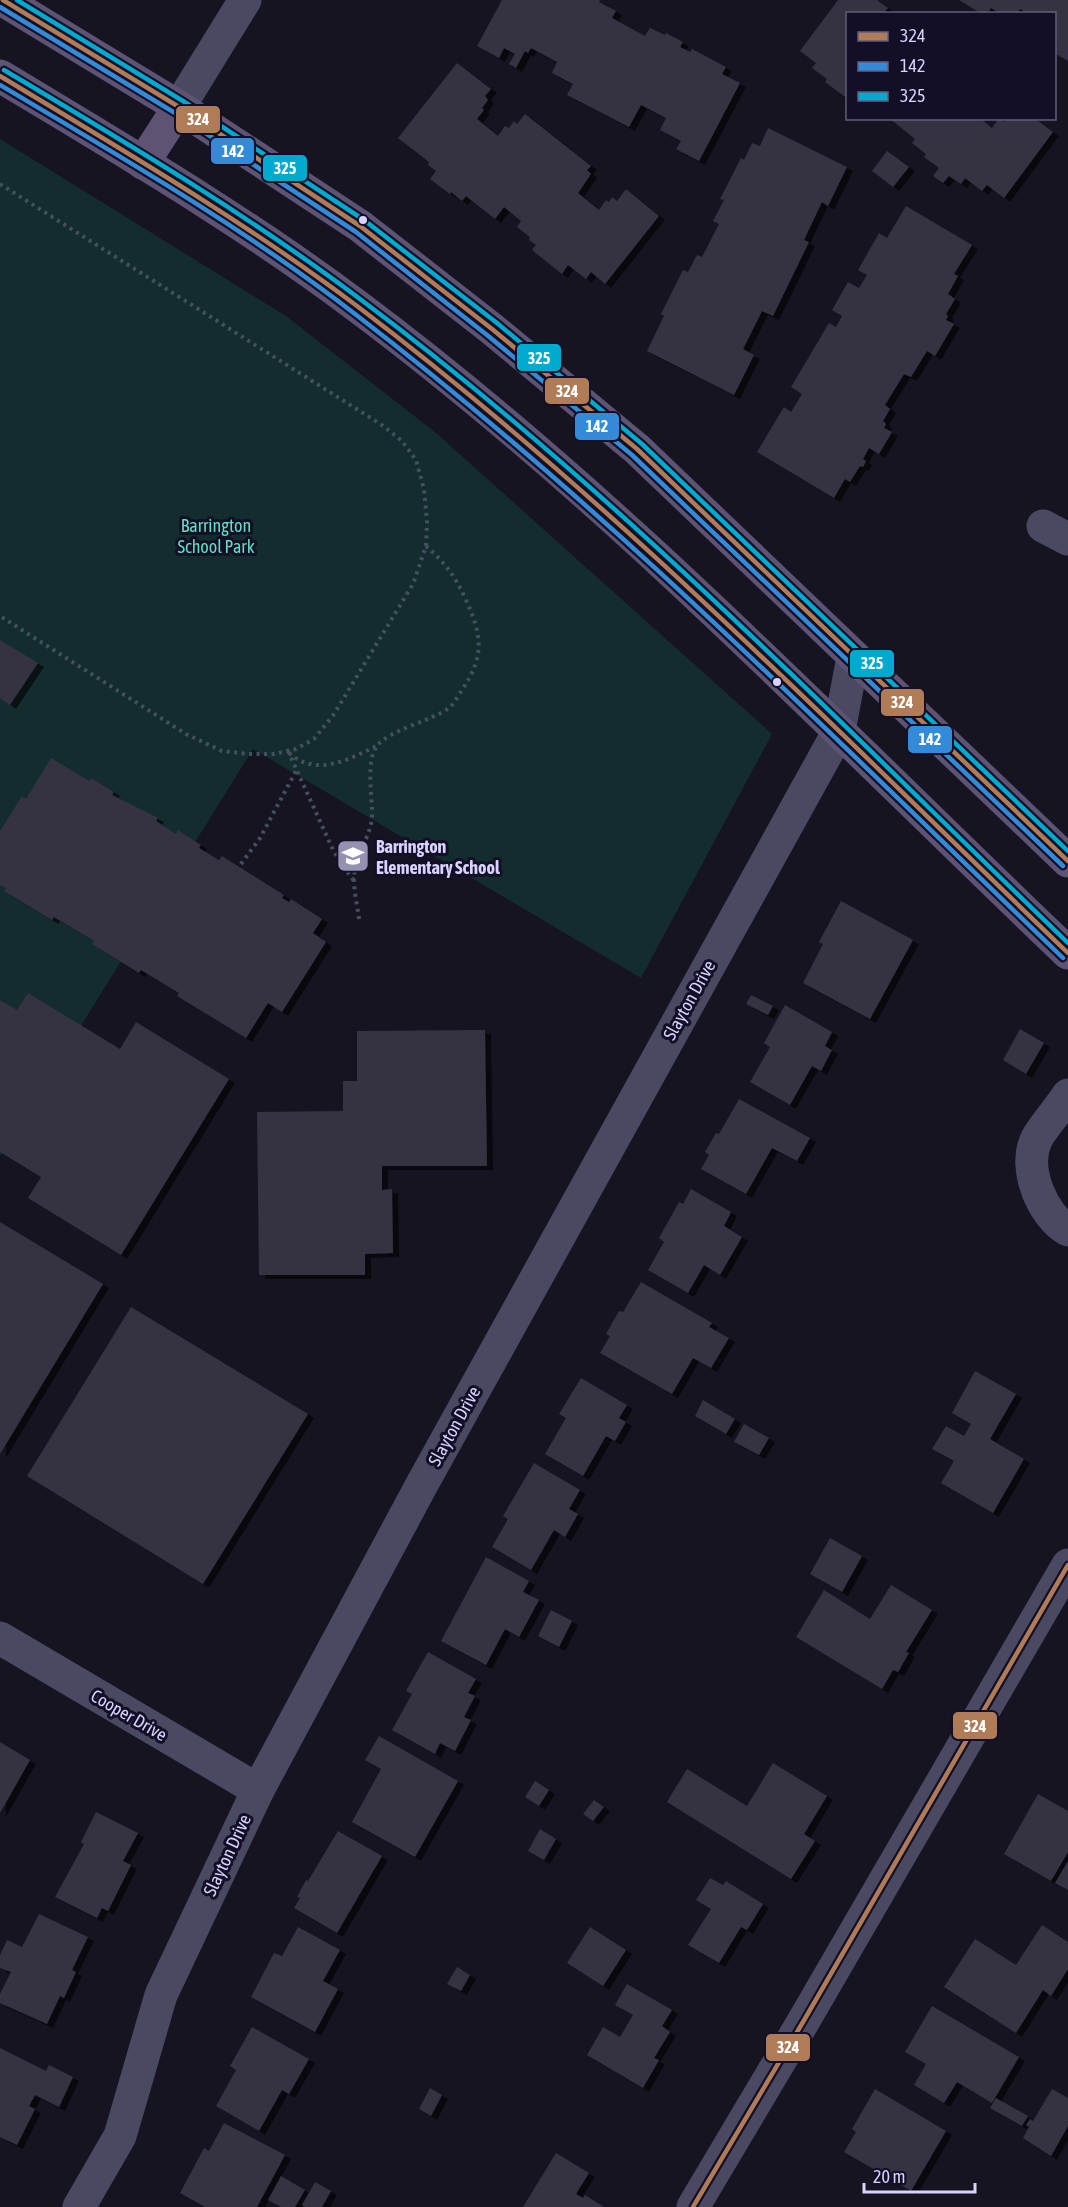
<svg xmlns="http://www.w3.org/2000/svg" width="1068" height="2207" viewBox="0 0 1068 2207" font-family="'Asap Condensed',sans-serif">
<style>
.green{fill:#132c2d}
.building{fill:#343243;filter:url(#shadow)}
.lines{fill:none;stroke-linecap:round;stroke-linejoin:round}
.path{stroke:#44505f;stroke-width:4;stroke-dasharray:3 4.5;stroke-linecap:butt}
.minor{stroke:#4a4962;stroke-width:33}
.major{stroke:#5e5373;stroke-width:33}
.bus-1-casing{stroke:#130f26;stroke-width:9}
.bus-2-casing{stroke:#130f26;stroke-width:9}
.bus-3-casing{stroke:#130f26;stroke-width:9}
.bus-1{stroke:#b07c57;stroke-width:4.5}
.bus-2{stroke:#338bd7;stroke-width:4.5}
.bus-3{stroke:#00a9ce;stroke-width:4.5}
.bus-dot{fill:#d9d4ff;stroke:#130f26;stroke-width:2}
.labels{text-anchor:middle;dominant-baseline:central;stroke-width:6;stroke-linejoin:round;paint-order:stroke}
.park-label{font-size:18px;fill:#5fe0c0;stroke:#130f26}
.poi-label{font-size:18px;font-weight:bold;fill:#d9d4ff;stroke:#130f26;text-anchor:start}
.street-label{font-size:18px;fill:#d9d4ff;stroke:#130f26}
.line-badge{stroke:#130f26;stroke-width:2}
.badge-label{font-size:16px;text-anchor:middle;font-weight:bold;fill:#fff}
</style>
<defs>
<filter id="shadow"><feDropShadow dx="6" dy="4" stdDeviation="0" flood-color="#0009"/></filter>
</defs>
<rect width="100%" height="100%" fill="#161421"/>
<path class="green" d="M0,139l286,177 149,116 337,302 -131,244 -388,-229 -253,407z"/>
<g class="building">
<path d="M502,0h98l-1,2 17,9 -4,7 33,18 5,-8 15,7 1,-2 17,9 -3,5 10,5 2,-3 34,18 -4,7 18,9 -41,78 -23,-12 5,-8 -21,-11 6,-12 -25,-13 -12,22 -62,-32 6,-11 -21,-11 5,-11 -26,-14 -3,5 -3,-2 -9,17 -7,-4 6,-10 -11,-6 -5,10 -22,-12z"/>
<path d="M838,0h39l11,8 -5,6h-35v85l-23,-17 2,-3 -15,-11 4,-5 -16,-12z"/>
<path d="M959,0h109v61l-14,-8 3,-8 -3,-1v-30h-26l-8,-5 -3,5h-16l-10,-6 -4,6h-5z"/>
<path d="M457,63l34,26 -6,7 3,4 -6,8 2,2 -7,9 21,17 7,-10 4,2 5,-7 3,3 8,-10 66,52 -4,4 4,4 -13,19 21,17 7,-10 3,2 3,-5 5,4 9,-12 33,27 -54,68 -14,-12 -5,7 -18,-14 -6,9 -30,-24 4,-5 -7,-5 1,-3 -13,-10 4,-6 -17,-14 -9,12 -29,-23 -4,5 -11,-9 -1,2 -20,-15 6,-8 -8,-6 1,-3 -31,-24z"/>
<path d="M889,118h91l12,10 7,-10 6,4 2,-4h27l19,14 -49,66 -17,-13 -5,6 -17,-13 -4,6 -12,-8 -6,7 -10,-7 6,-8 -15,-11 2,-3 -14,-11 3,-4z"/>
<path d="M768,128l79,39 -19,39 -6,-4 -18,38 5,2 -36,74 -11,-5 -19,38 11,6 -20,40 -87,-44 17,-35 -3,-2 22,-44 5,2 9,-17 5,2 17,-33 -6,-3 11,-21 -4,-1 21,-41 3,2 8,-17 8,3z"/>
<path d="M887,151l22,16 -16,20 -21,-16z"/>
<path d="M906,206l66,39 -18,29 4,2 -10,18 7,5 -9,15 2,2 -2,4 8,4 -19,32 -8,-5 -16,26 -7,-3 -19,31 5,4 -7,12 3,3 -2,4 8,4 -13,22 -10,-6 -6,11 3,2 -3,6 -3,-1 -10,16 -5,-3 -11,19 -77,-46 27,-45 7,5 11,-18 -11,-7 38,-64 7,4 6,-11 -10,-6 16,-28 11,6 8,-13 -9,-5 21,-37 8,5z"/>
<path d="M0,640l38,23 -28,42 -10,-7z"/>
<path d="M51,758l38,23 2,-3 23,14 -2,3 46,23 -2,3 20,13 2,-4 23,15 -2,3 20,12 3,-4 62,39 -2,3 7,4 2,-3 31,20 -9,14 13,9 -44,70 -14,-9 -22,35 -69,-42 2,-3 -38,-23 -2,3 -47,-29 2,-3 -40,-24 -2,3 -48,-29 2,-3 -6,-3v-54l22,-35 4,3z"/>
<path d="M841,901l72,39 -43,79 -67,-36 20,-39 -4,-2z"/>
<path d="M28,993l92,56 16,-27 93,57 -108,176 -93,-57 13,-21 -41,-25v-152l17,10z"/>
<path d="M751,995l22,11 -5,9 -22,-11z"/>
<path d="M785,1005l47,27 -7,14 7,4 -11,21 -9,-5 -22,39 -40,-23 20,-35 -6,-4z"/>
<path d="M1020,1029l24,14 -18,31 -23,-14z"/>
<path d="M485,1030l2,136h-105v24l10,-1 1,64 -28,1v21h-106l-2,-163 86,-1v-30h14v-50z"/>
<path d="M739,1099l71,39 -13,23 -25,-13 -26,46 -45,-25 8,-14 -4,-3 11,-19 3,1z"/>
<path d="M691,1189l40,23 -7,14 18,11 -22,38 -16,-10 -16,28 -40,-23 16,-28 -5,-4 20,-36 4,2z"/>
<path d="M0,1222l103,62 -103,170z"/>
<path d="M641,1282l71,41 -3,4 20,11 -18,30 -18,-10 -21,36 -72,-41 10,-17 -4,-2 13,-23 4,1z"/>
<path d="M131,1307l177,107 -105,170 -176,-108z"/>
<path d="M975,1371l41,23 -26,45 34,20 -31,54 -52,-30 13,-22 -22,-12 14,-23 18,10 7,-12 -19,-11z"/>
<path d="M581,1378l46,27 -8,13 7,4 -11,19 -9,-5 -23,40 -38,-22 21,-36 -7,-4z"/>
<path d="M703,1400l32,19 -9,15 -31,-18z"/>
<path d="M744,1424l25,14 -10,17 -25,-13z"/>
<path d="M534,1463l46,27 -11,19 9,5 -13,23 -11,-7 -23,40 -39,-23 16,-28 -5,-3z"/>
<path d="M830,1538l32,18 -20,36 -32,-18z"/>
<path d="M486,1557l43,24 -6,11 16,8 -20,37 -14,-8 -19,36 -45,-24z"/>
<path d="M891,1585l41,25 -26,42 3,1 -11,19 -5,-2 -11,19 -86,-52 28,-47 46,29z"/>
<path d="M551,1610l21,11 -13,26 -21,-11z"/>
<path d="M428,1652l48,27 -8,14 7,3 -11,21 7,3 -16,31 -15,-8 -5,11 -43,-24 20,-36 -6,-3z"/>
<path d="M379,1736l79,45 -43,76 -63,-35 29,-53 -16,-9z"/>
<path d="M0,1742l30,18 -30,53z"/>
<path d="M773,1763l54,33 -23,38 11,7 -24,38 -124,-77 20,-33 60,37z"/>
<path d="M535,1781l14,9 -10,16 -14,-9z"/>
<path d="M1038,1794l30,17v41l-17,29 -47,-27z"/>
<path d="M594,1800l10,7 -11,14 -10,-7z"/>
<path d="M96,1812l42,21 -15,28 8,4 -23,46 -6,-3 -5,10 -42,-21 29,-53 -3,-2z"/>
<path d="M540,1829l16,10 -12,21 -16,-9z"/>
<path d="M338,1831l44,25 -45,77 -43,-25 6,-10 -3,-1 9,-17 2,1z"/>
<path d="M1068,1861v29l-13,-7z"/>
<path d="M710,1878l13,7 3,-4 37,23 -16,26 -6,-3 -22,36 -31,-18 23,-36 -15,-9z"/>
<path d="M39,1914l49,23 -16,33 4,2 -12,26 -4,-2 -13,28 -47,-21v-9l11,-22 -11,-4v-13l7,-15 15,7z"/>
<path d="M1042,1925l26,17v27l-17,27 -8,-6 -27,43 -72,-46 31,-48 41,26z"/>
<path d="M298,1927l42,23 -17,31 15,8 -23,43 -64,-35 23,-44 8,3z"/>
<path d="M590,1927l36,23 -23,36 -36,-23z"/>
<path d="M457,1967l13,8 -9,16 -14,-7z"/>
<path d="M627,1984l45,26 -10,16 8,6 -16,26 5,2 -16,28 -56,-33 16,-28 17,10 13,-22 -18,-10z"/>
<path d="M932,2006l87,51 -27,46 -35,-21 -13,21 -30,-18 12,-21 -21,-12z"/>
<path d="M252,2027l57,32 -20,35 -7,-4 -23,41 -43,-25 20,-36 -6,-4z"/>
<path d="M0,2048l46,23 3,-6 24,12 -14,30 -24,-12 -6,11 6,3 -18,36 -17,-8z"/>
<path d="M430,2088l12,7 -11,21 -12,-7z"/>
<path d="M875,2089l71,42 -35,60 -67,-39 12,-20 -4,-3z"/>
<path d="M1052,2089l16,9v28l-17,30 -28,-18 6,-11 -3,-2 4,-6 3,2z"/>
<path d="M996,2098l32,18 -6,10 -32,-18z"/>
<path d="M224,2123l61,32 -28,52h-52l-25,-14 24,-45 5,3z"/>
<path d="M556,2153l33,20 -13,21 7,4 2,-3 19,12h-81z"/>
<path d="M281,2176l24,14 -10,17h-14l-13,-7z"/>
<path d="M315,2182l16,9 -9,16h-17l-3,-2z"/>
</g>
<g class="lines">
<g class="path">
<path d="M0,184l382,241 20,16 14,19 8,29 3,33 -1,24 -13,38 -79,130 -20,25 -18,10 -22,5h-25l-27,-3 -36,-17 -186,-118"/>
<path d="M288,751l46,101 20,29"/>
<path d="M289,753c26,24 60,7 87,-7"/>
<path d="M241,864l19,-26 36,-67"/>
<path d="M359,919c-2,-17 -8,-36 -3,-54 4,-16 14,-30 16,-47 1,-19 -7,-57 5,-72 12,-16 54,-25 72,-38 5,-4 9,-12 13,-18 23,-34 20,-55 4,-90 -11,-24 -20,-36 -40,-54"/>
</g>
<g class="minor">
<path d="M179,107l66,-107"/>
<path d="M1043,526l25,13"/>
<path d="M1068,1095c-8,13 -27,34 -32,45 -13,29 6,75 32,90"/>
<path d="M0,1638l258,152"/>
<path d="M79,2207l41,-71 41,-141 97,-205 163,-304 418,-755 14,-74"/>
<path d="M693,2207l110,-185 265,-457"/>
</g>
<g class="major">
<path d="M3,0l176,107 181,119 132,103 145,120 431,412"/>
<path d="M0,76c121,73 244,145 357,230 257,192 479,426 711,647"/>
<path d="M143,163l36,-56"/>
</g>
<defs>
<g id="bus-1">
<path d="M3,0l176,107 181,119 132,103 145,120 431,412"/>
<path d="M0,76c121,73 244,145 357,230 256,194 480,425 711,647"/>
<path d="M693,2207l110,-185 265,-457"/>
</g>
<g id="bus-2">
<path d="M0,7l175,106 181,119 131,103 145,120 431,411"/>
<path d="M0,85c121,72 244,143 355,229 254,195 478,423 708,644"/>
</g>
<g id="bus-3">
<path d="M17,0l166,101 181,119 133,103 145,121 426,407"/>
<path d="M4,70c121,72 243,144 356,229 256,191 478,423 708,644"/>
</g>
</defs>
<use href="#bus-1" class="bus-1-casing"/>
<use href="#bus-2" class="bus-2-casing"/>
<use href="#bus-3" class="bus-3-casing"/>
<use href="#bus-1" class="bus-1"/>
<use href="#bus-2" class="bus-2"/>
<use href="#bus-3" class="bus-3"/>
</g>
<defs>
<symbol id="school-square" viewBox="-11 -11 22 22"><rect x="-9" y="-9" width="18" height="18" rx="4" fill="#9591b1" stroke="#130f26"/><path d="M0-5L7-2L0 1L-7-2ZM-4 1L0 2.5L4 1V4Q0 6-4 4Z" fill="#fff"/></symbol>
</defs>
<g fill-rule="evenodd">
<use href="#school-square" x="334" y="837" width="38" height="38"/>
</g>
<g class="bus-dot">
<circle cx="363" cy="220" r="5"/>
<circle cx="777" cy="682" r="5"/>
</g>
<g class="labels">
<g class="park-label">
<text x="216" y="525">Barrington<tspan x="216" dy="21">School Park</tspan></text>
</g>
<g class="poi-label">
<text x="376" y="846">Barrington<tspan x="376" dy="21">Elementary School</tspan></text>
</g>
<g class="street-label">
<text transform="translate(689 1000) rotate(-61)">Slayton Drive</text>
<text transform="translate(454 1426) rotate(-61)">Slayton Drive</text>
<text transform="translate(129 1715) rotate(30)">Cooper Drive</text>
<text transform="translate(227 1855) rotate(-65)">Slayton Drive</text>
</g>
</g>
<g class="line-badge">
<rect x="175" y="105" width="46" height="29" rx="6" fill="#b07c57"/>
<rect x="210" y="137" width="45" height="28" rx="6" fill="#338bd7"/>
<rect x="262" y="154" width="46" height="28" rx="6" fill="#00a9ce"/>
<rect x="516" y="343" width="46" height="29" rx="6" fill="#00a9ce"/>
<rect x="544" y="377" width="46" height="28" rx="6" fill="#b07c57"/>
<rect x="574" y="412" width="46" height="29" rx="6" fill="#338bd7"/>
<rect x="849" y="649" width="46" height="29" rx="6" fill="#00a9ce"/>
<rect x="880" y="688" width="45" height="29" rx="6" fill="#b07c57"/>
<rect x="907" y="725" width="46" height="29" rx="6" fill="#338bd7"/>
<rect x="952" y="1711" width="46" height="29" rx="6" fill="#b07c57"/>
<rect x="765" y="2033" width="46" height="29" rx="6" fill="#b07c57"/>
</g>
<g class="badge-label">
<text x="198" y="125">324</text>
<text x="233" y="157">142</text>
<text x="285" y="174">325</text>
<text x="539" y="364">325</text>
<text x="567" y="397">324</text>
<text x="597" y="432">142</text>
<text x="872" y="669">325</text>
<text x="902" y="708">324</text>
<text x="930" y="745">142</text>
<text x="975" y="1732">324</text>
<text x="788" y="2053">324</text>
</g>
<rect x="846" y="12" width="210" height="108" fill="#130f26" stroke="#625e7d" stroke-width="1.5"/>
<rect x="858" y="32" width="30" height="9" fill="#b07c57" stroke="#625e7d" stroke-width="1.5"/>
<text x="900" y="42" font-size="18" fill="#d9d4ff">324</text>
<rect x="858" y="62" width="30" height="9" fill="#338bd7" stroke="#625e7d" stroke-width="1.5"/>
<text x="900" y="72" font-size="18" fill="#d9d4ff">142</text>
<rect x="858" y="92" width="30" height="9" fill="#00a9ce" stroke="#625e7d" stroke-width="1.5"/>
<text x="900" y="102" font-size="18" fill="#d9d4ff">325</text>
<path d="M864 2183v9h111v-9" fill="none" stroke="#d9d4ff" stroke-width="3"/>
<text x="873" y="2183" font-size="18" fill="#d9d4ff" stroke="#130f26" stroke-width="4.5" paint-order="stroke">20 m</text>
</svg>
